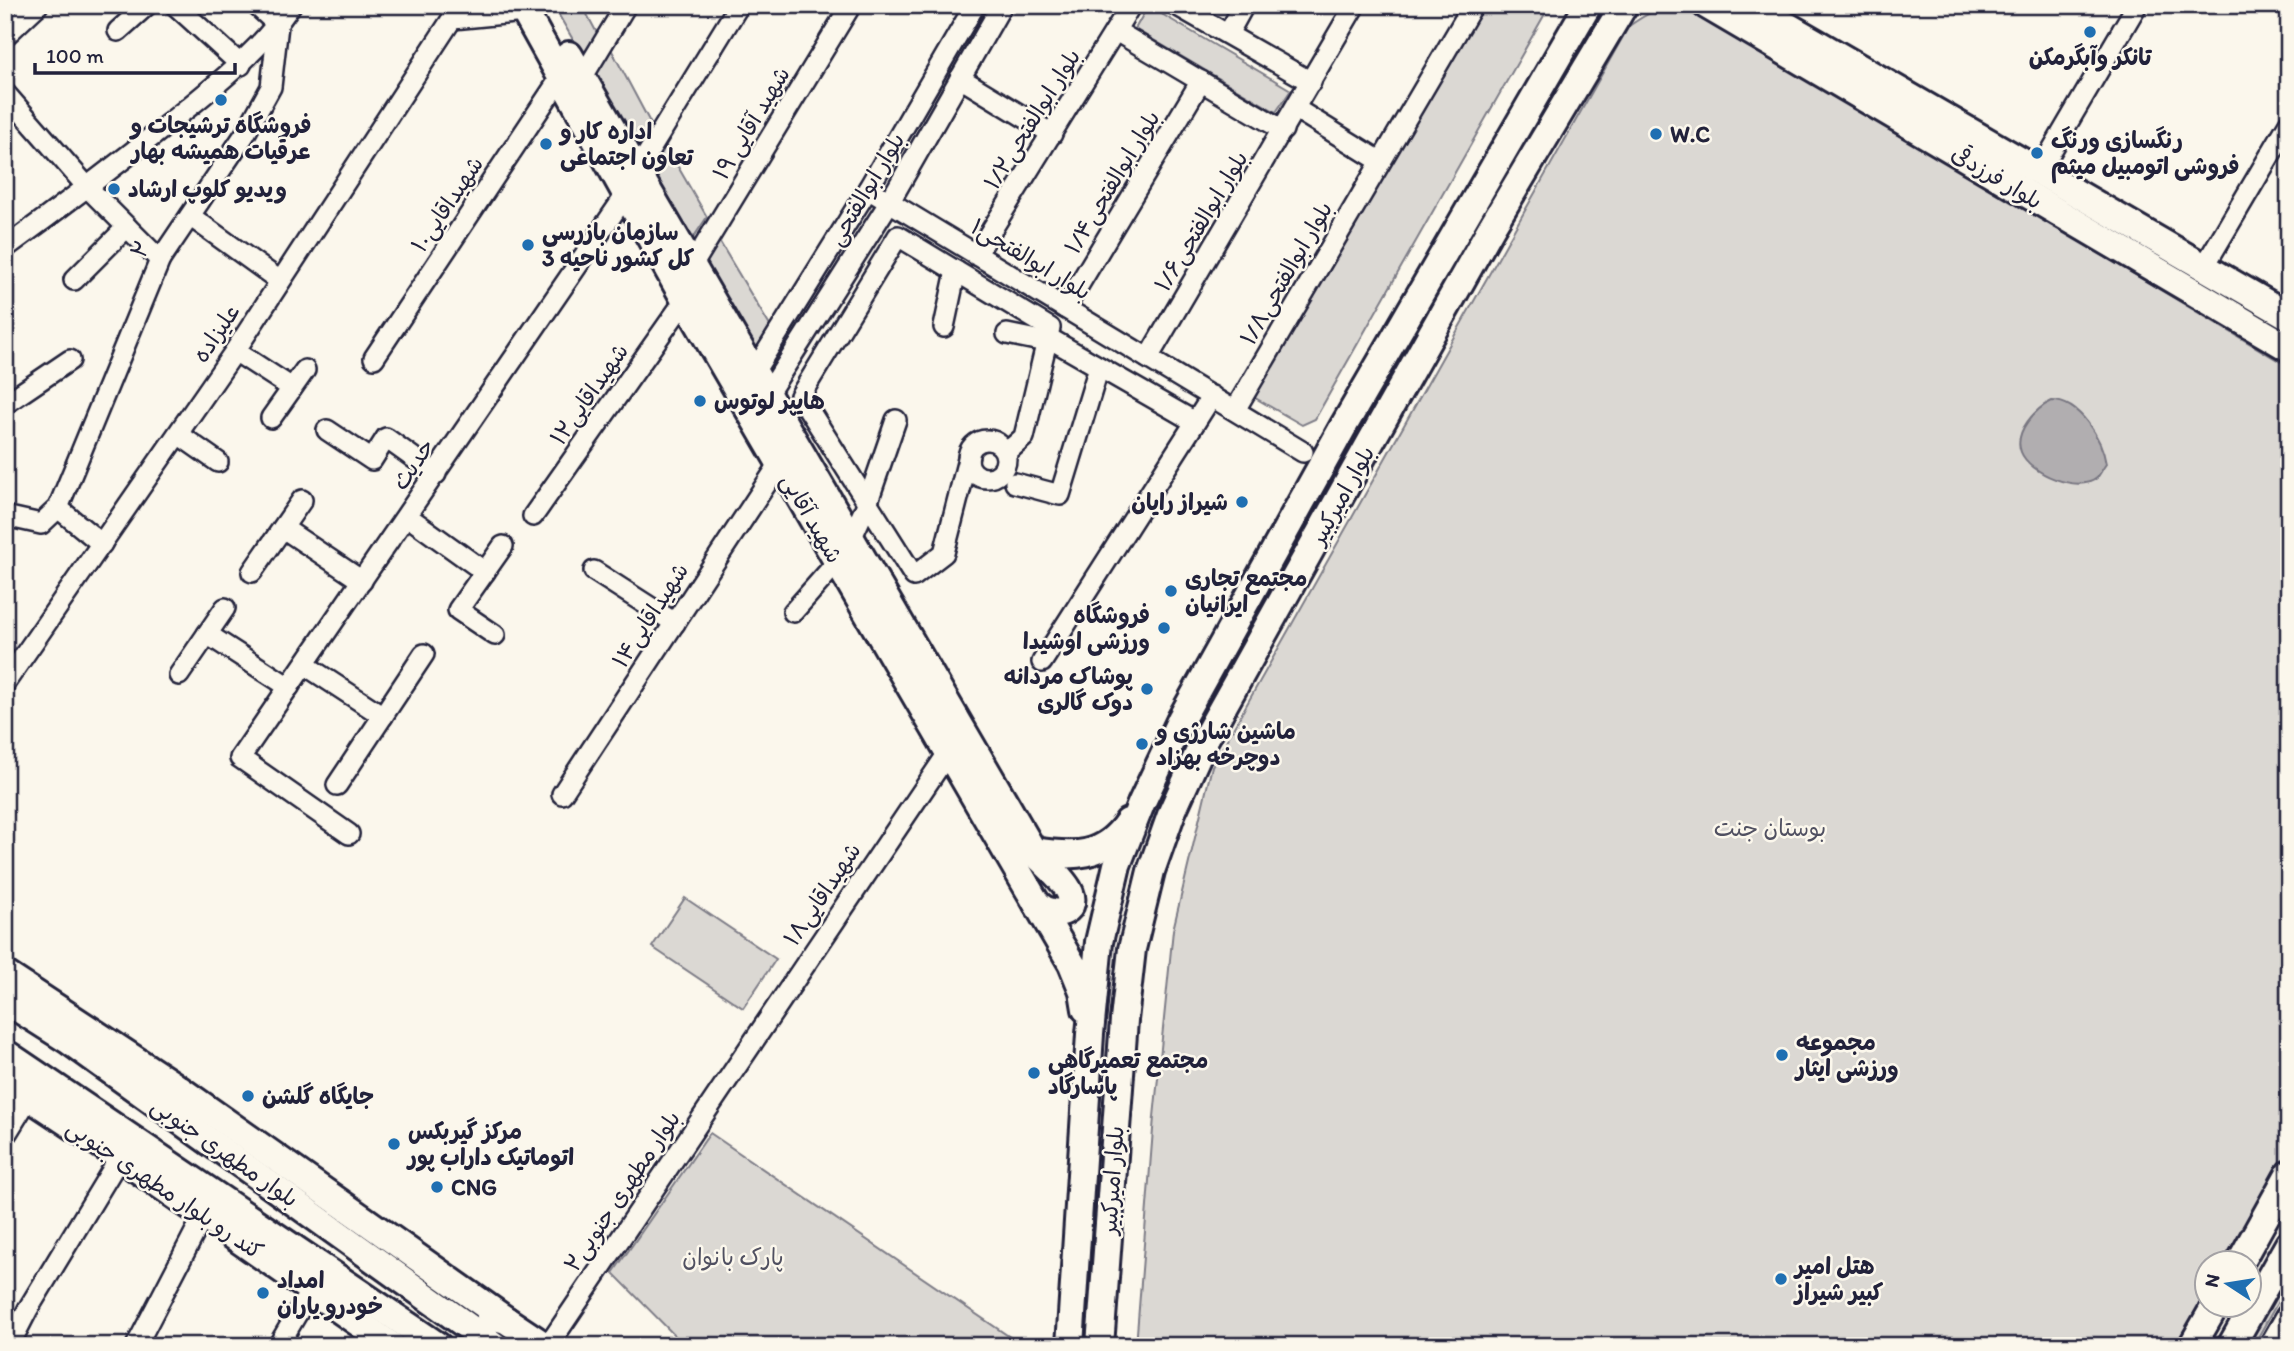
<svg xmlns="http://www.w3.org/2000/svg" width="2294" height="1351" viewBox="0 0 2294 1351" font-family="Itim,'Playpen Sans Arabic',sans-serif">
<style>
.green{fill:#dbd8d3;stroke:#7e7d87;stroke-width:2}
.water{fill:#b1aeb0;stroke:#787681;stroke-width:2}
.lines{fill:none;stroke-linecap:round;stroke-linejoin:round}
.minor-casing{stroke:#22223b;stroke-width:24}
.major-casing{stroke:#22223b;stroke-width:32}
.minor{stroke:#fbf7ec;stroke-width:19}
.major{stroke:#fbf7ec;stroke-width:26}
.poi-dot{fill:#1f6fb2;stroke:#fbf7ec;stroke-width:2.5}
.labels{text-anchor:middle;dominant-baseline:central;stroke-width:5;stroke-linejoin:round;paint-order:stroke}
.poi-label{font-size:23px;font-weight:bold;fill:#22223b;stroke:#fbf7ec;text-anchor:start}
.street-label{font-size:23px;fill:#22223b;stroke:#fbf7ec}
.park-label{font-size:23px;fill:#505061;stroke:#fbf7ec}
</style>
<rect width="100%" height="100%" fill="#fbf7ec"/>
<filter id="ink" filterUnits="userSpaceOnUse"><feTurbulence type="fractalNoise" baseFrequency=".0143" numOctaves="2"/><feDisplacementMap in="SourceGraphic" scale="14" xChannelSelector="R" yChannelSelector="G"/><feConvolveMatrix kernelMatrix="1 2 1 2 8 2 1 2 1" color-interpolation-filters="sRGB"/></filter>
<g filter="url(#ink)">
<g class="green">
<path d="M553,5h29l16,30 -15,22z"/>
<path d="M1484,5h66l-235,414 -13,6 -52,-30z"/>
<path d="M1148,6l143,84 -15,22 -141,-83z"/>
<path d="M1679,6l11,2 599,359v785l-64,111 -19,1v32l-28,50h-1042l18,-229 19,-187 39,-164 417,-740c17,-12 29,-19 50,-20z"/>
<path d="M611,49l42,79 -15,25 -44,-80z"/>
<path d="M666,146l41,71 -16,24 -40,-71z"/>
<path d="M718,239l52,87 -15,26 -50,-88z"/>
<path d="M685,898l91,61 -33,49 -91,-61z"/>
<path d="M710,1133l313,213h-338l-72,-73z"/>
<path d="M2289,1262v20l-36,64h-12z"/>
</g>
<path class="water" d="M2052,401c28,0 50,38 54,63 -3,4 -6,10 -9,14 -19,16 -68,-5 -76,-26 -8,-20 15,-44 31,-51z"/>
<g class="lines">
<defs>
<g id="minor">
<path d="M175,5l66,60"/>
<path d="M1176,5l135,77"/>
<path d="M453,19l72,-7"/>
<path d="M118,31l29,-26"/>
<path d="M1116,31l167,99"/>
<path d="M1228,34l16,-29"/>
<path d="M5,36l33,-31"/>
<path d="M582,78l44,-73"/>
<path d="M960,78l92,56"/>
<path d="M5,93l83,95 72,72"/>
<path d="M1296,109l84,52"/>
<path d="M637,171l102,-166"/>
<path d="M2039,172l98,-167"/>
<path d="M868,189l435,263"/>
<path d="M190,216l90,65"/>
<path d="M5,248c55,-40 109,-81 163,-124 45,-37 90,-70 123,-119"/>
<path d="M976,255l155,-250"/>
<path d="M692,266l159,-261"/>
<path d="M2204,267l85,-144"/>
<path d="M74,280l53,-53"/>
<path d="M1065,308l136,-227"/>
<path d="M944,327l12,-56"/>
<path d="M1007,334l39,8"/>
<path d="M1054,341l141,81"/>
<path d="M235,351l57,37"/>
<path d="M374,358l187,-281"/>
<path d="M1148,358l207,-353"/>
<path d="M754,372l114,-183 107,-184"/>
<path d="M767,395l122,-192 113,-198"/>
<path d="M5,404l65,-44"/>
<path d="M1235,410l238,-405"/>
<path d="M271,418l34,-48"/>
<path d="M327,430l45,30 14,-22 50,36"/>
<path d="M178,434l40,28"/>
<circle cx="987" cy="459" r="19"/>
<path d="M969,455l-25,98 -30,23 -114,-180 98,-160 152,92 -26,109 -18,16"/>
<path d="M1015,483l45,12 39,-128"/>
<path d="M58,508l44,36"/>
<path d="M5,516l36,8 17,-16 102,-248 85,-126 26,-47 7,-62 -22,-20"/>
<path d="M407,516l78,56"/>
<path d="M533,516l152,-216"/>
<path d="M283,528l79,53"/>
<path d="M851,539l16,-35 29,-84"/>
<path d="M594,571l81,52"/>
<path d="M252,572l50,-72"/>
<path d="M793,612l45,-51"/>
<path d="M207,634l82,53"/>
<path d="M495,635l-37,-25 45,-64"/>
<path d="M1042,662l170,-266"/>
<path d="M305,665l78,51"/>
<path d="M179,675l46,-67"/>
<path d="M5,683l230,-332 226,-346"/>
<path d="M337,785l87,-131"/>
<path d="M562,794l218,-331"/>
<path d="M349,834l-109,-76 385,-562"/>
<path d="M5,1136l24,-39"/>
<path d="M9,1346l19,-37 92,-152"/>
<path d="M136,1346l68,-131"/>
<path d="M278,1346l33,-56"/>
<path d="M548,1346l400,-593"/>
</g>
<g id="major">
<path d="M521,5l164,295 387,664 11,27 3,18"/>
<path d="M1706,5l583,343"/>
<path d="M1751,5l538,311"/>
<path d="M569,55l464,796c40,6 70,8 95,-29"/>
<path d="M1033,851c11,12 27,24 35,38 12,20 -10,33 -31,15"/>
<path d="M5,974l167,110 334,236"/>
<path d="M5,1000l63,40 427,306"/>
<path d="M5,1053l433,293"/>
<path d="M5,1081l115,76 272,189"/>
<path d="M2239,1264l50,-90"/>
<path d="M490,1316l16,4 39,26"/>
<path d="M1070,1346l20,-312 9,-92 18,-77 24,-61 40,-85 162,-292 245,-422"/>
<path d="M1100,1346l24,-326 8,-71 19,-78 21,-59 33,-73 165,-296 121,-215 133,-223"/>
<path d="M2192,1346l23,-40"/>
<path d="M2231,1346l58,-102"/>
<path d="M2273,1346l16,-28"/>
</g>
</defs>
<use href="#minor" class="minor-casing"/>
<use href="#major" class="major-casing"/>
<use href="#minor" class="minor"/>
<use href="#major" class="major"/>
</g>
</g>
<g class="poi-dot">
<circle cx="2090" cy="32" r="7"/>
<circle cx="221" cy="100" r="7"/>
<circle cx="1656" cy="134" r="7"/>
<circle cx="546" cy="144" r="7"/>
<circle cx="2037" cy="153" r="7"/>
<circle cx="114" cy="189" r="7"/>
<circle cx="528" cy="245" r="7"/>
<circle cx="700" cy="401" r="7"/>
<circle cx="1242" cy="502" r="7"/>
<circle cx="1171" cy="591" r="7"/>
<circle cx="1164" cy="628" r="7"/>
<circle cx="1147" cy="689" r="7"/>
<circle cx="1142" cy="744" r="7"/>
<circle cx="1782" cy="1055" r="7"/>
<circle cx="1034" cy="1073" r="7"/>
<circle cx="248" cy="1096" r="7"/>
<circle cx="394" cy="1144" r="7"/>
<circle cx="437" cy="1187" r="7"/>
<circle cx="1781" cy="1279" r="7"/>
<circle cx="263" cy="1293" r="7"/>
</g>
<g class="labels">
<g class="poi-label">
<text x="2090" y="57" text-anchor="middle">تانکر وآبگرمکن</text>
<text x="221" y="125" text-anchor="middle">فروشگاه ترشیجات و<tspan x="221" dy="26">عرقیات همیشه بهار</tspan></text>
<text x="560" y="131">اداره کار و<tspan x="560" dy="26">تعاون اجتماعی</tspan></text>
<text x="1670" y="134">W.C</text>
<text x="2051" y="140">رنگسازی ورنگ<tspan x="2051" dy="26">فروشی اتومبیل میثم</tspan></text>
<text x="128" y="189">ویدیو کلوپ ارشاد</text>
<text x="542" y="232">سازمان بازرسی<tspan x="542" dy="26">کل کشور ناحیه 3</tspan></text>
<text x="714" y="401">هایپر لوتوس</text>
<text x="1228" y="502" text-anchor="end">شیراز رایان</text>
<text x="1185" y="578">مجتمع تجاری<tspan x="1185" dy="26">ایرانیان</tspan></text>
<text x="1150" y="615" text-anchor="end">فروشگاه<tspan x="1150" dy="26">ورزشی اوشیدا</tspan></text>
<text x="1133" y="676" text-anchor="end">پوشاک مردانه<tspan x="1133" dy="26">دوک گالری</tspan></text>
<text x="1156" y="731">ماشین شارژی و<tspan x="1156" dy="26">دوچرخه بهزاد</tspan></text>
<text x="1796" y="1042">مجموعه<tspan x="1796" dy="26">ورزشی ایثار</tspan></text>
<text x="1048" y="1060">مجتمع تعمیرگاهی<tspan x="1048" dy="26">پاسارگاد</tspan></text>
<text x="262" y="1096">جایگاه گلشن</text>
<text x="408" y="1131">مرکز گیربکس<tspan x="408" dy="26">اتوماتیک داراب پور</tspan></text>
<text x="451" y="1187">CNG</text>
<text x="1795" y="1266">هتل امیر<tspan x="1795" dy="26">کبیر شیراز</tspan></text>
<text x="277" y="1280">امداد<tspan x="277" dy="26">خودرو یاران</tspan></text>
</g>
<g class="street-label">
<text transform="translate(1032 119) rotate(-58)">بلوار ابوالفتحی۱/۲</text>
<text transform="translate(751 123) rotate(-59)">شهید آقایی ۱۹</text>
<text transform="translate(1997 177) rotate(31)">بلوار فرزدقی</text>
<text transform="translate(1112 182) rotate(-59)">بلوار ابوالفتحی۱/۴</text>
<text transform="translate(866 189) rotate(-59)">بلوار ابوالفتحی</text>
<text transform="translate(447 204) rotate(-56)">شهیداقایی۱۰</text>
<text transform="translate(1201 221) rotate(-59)">بلوار ابوالفتحی۱/۶</text>
<text transform="translate(140 249) rotate(-62)">۲</text>
<text transform="translate(1031 259) rotate(31)">بلوار ابوالفتحی۱</text>
<text transform="translate(1286 273) rotate(-60)">بلوار ابوالفتحی۱/۸</text>
<text transform="translate(216 333) rotate(-56)">علیزاده</text>
<text transform="translate(589 394) rotate(-55)">شهیداقایی۱۲</text>
<text transform="translate(413 464) rotate(-56)">حدیث</text>
<text transform="translate(1342 495) rotate(-61)">بلوار امیرکبیر</text>
<text transform="translate(812 518) rotate(60)">شهید آقایی</text>
<text transform="translate(650 615) rotate(-57)">شهیداقایی۱۴</text>
<text transform="translate(822 894) rotate(-56)">شهیداقایی۱۸</text>
<text transform="translate(225 1152) rotate(35)">بلوار مطهری جنوبی</text>
<text transform="translate(1112 1180) rotate(-86)">بلوار امیرکبیر</text>
<text transform="translate(165 1189) rotate(34)">کند رو بلوار مطهری جنوبی</text>
<text transform="translate(622 1191) rotate(-56)">بلوار مطهری جنوبی۲</text>
</g>
<g class="park-label">
<text x="1770" y="828">بوستان جنت</text>
<text x="733" y="1257">پارک بانوان</text>
</g>
</g>
<rect width="2294" height="1351" fill="none" stroke="#fbf7ec" stroke-width="28"/>
<rect x="14" y="14" width="2266" height="1323" fill="none" stroke="#22223b" stroke-width="2.5" filter="url(#ink)"/>
<g transform="translate(2228 1284) rotate(282)"><circle r="33" fill="#fbf7ec" stroke="#a4a2a5" stroke-width="2"/>
<path d="M0-5L12 26L0 18L-12 26Z" fill="#1f6fb2"/>
<text y="-10" font-size="19" font-weight="bold" text-anchor="middle" fill="#22223b">N</text>
</g>
<path d="M35 63v10h200v-10" fill="none" stroke="#22223b" stroke-width="3.5"/>
<text x="46" y="63" font-size="21" fill="#22223b" stroke="#fbf7ec" stroke-width="5" paint-order="stroke">100 m</text>
</svg>
